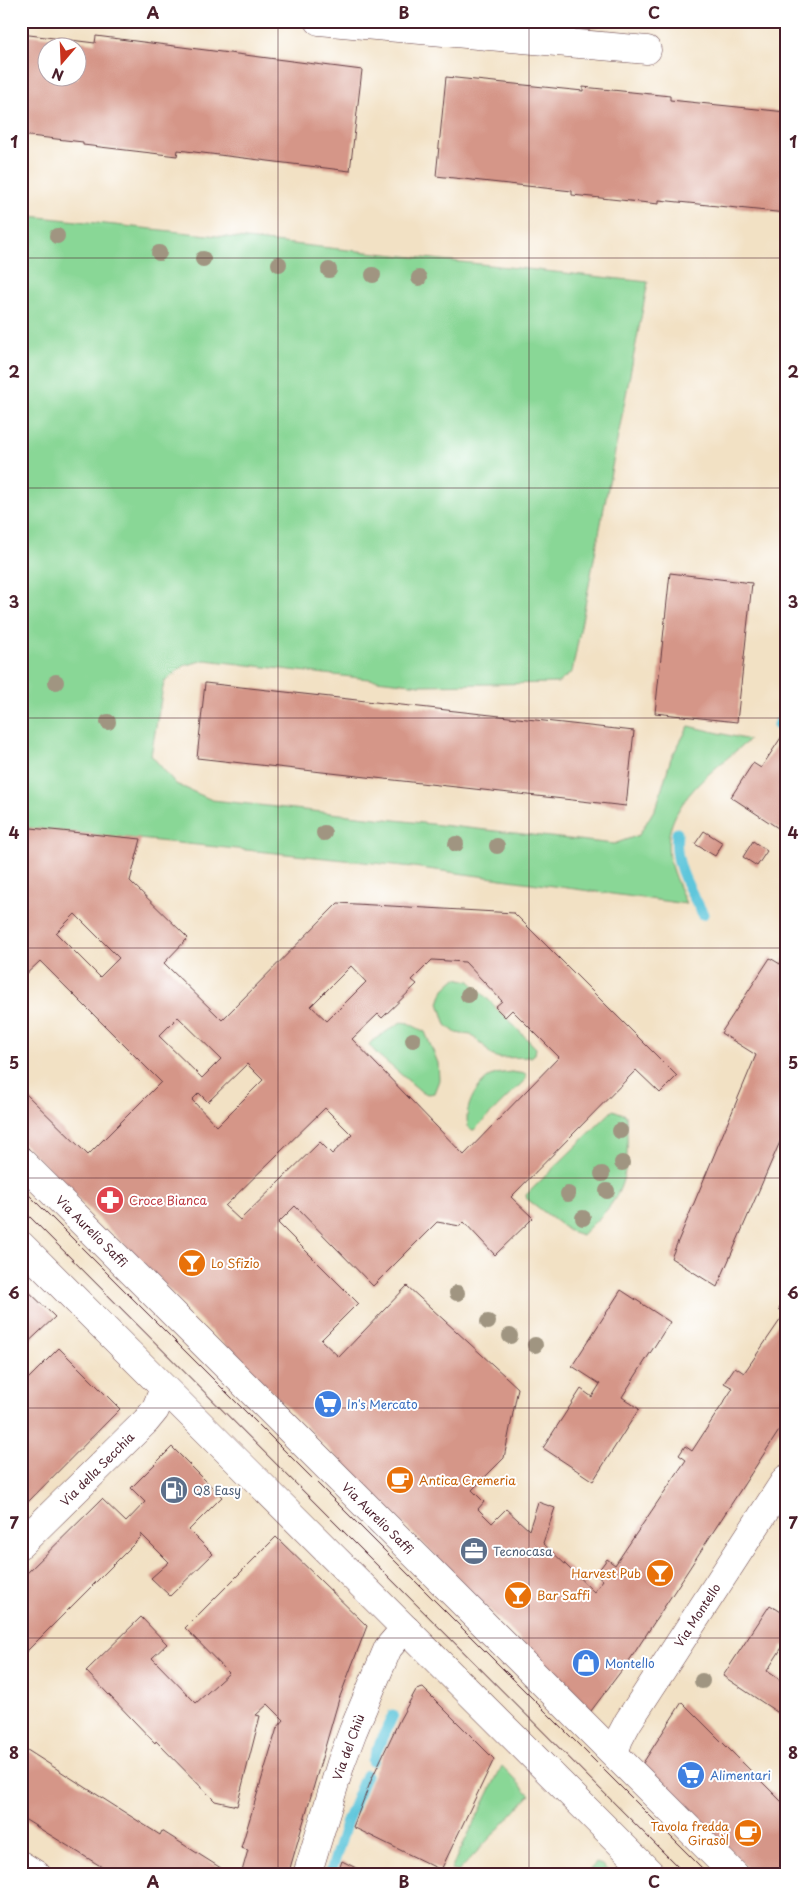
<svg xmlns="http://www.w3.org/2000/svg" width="807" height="1896" viewBox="0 0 807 1896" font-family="'Playpen Sans',sans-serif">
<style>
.green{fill:#89d796;stroke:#6a7b60}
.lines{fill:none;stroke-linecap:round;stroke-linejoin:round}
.stream{stroke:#5fc6db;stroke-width:11}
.building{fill:#d59688;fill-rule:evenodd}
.minor-casing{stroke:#633c42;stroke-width:29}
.major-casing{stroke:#633c42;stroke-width:29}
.minor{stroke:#fff;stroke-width:28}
.major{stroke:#fff;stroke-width:28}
.tram{stroke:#4a1f2b;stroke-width:1}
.tree{fill:#a09581}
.grid{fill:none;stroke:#4a1f2b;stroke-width:1;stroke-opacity:0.55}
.labels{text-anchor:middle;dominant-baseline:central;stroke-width:4;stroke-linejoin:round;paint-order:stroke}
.health-label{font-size:12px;fill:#be3a42;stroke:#fff;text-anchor:start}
.street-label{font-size:12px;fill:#4a1f2b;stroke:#fff}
.food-label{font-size:12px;fill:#c56008;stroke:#fff;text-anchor:start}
.shop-label{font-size:12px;fill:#366cbe;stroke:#fff;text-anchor:start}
.service-label{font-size:12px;fill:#4e5e75;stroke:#fff;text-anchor:start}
.neatline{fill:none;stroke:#4a1f2b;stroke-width:2}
.grid-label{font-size:16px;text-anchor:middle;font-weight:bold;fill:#4a1f2b}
</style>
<rect width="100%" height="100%" fill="#fff"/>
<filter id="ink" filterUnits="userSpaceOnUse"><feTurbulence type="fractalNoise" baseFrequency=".02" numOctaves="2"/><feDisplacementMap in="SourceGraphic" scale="10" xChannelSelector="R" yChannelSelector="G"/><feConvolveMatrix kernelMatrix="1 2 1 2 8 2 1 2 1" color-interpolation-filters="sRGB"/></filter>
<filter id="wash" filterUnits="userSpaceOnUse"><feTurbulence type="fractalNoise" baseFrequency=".0096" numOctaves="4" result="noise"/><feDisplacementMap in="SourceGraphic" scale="20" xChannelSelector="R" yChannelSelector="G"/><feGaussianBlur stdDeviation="1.12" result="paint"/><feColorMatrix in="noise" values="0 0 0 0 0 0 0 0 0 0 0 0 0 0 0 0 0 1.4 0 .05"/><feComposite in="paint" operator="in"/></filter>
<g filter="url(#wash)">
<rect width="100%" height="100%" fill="#f2e1c4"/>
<g class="green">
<path d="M21,215l627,67 -76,390 -14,11 -138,2 -215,-25 -22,6 -19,16 -13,73 25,29 36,16 402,44 25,-9 18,-30 14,-47 18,-32 60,14c-35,30 -92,68 -79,121 3,15 11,29 16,43l-273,-37 -392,-40z"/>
<path d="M456,978l14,3 66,67 -1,6 -4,3 -32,1 -8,-3 -7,-9 -13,-11 -15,-2 -10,-8 -7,-22 5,-14z"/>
<path d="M401,1022l7,1 17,9 13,31 1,17 -5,13 -5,1 -6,-1 -45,-38 -9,-10 3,-4z"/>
<path d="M511,1072l15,2v5l-52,51 -5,-1c-7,-18 6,-43 22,-53 5,-3 14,-3 20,-4z"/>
<path d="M613,1110l13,5c2,30 4,63 -14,88 -8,12 -21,22 -30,32l-13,-4 -42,-32 -1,-4z"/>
<path d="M502,1766l28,29 -72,77 -7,-3z"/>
<path d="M596,1863l6,2 10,10h-27z"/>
</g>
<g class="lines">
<g class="stream">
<path d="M778,725l8,-9"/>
<path d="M677,833c-4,30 12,55 26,81"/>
<path d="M372,1761l21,-46"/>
<path d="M330,1875l17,-54 19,-46"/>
</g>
</g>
<g id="blocks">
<g class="building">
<path d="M21,34l74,9 1,-7 266,34 -12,101 -172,-21 -1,6 -94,-11v-3l-62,-7zM48,48h30v30h-30z"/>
<path d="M446,77l137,14v-4l87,9v4l116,12v101l-127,-13v4l-87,-9v-4l-136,-15z"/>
<path d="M670,573l82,10 -15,139 -82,-9z"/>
<path d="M205,683l429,48 -8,75 -429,-48z"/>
<path d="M786,730v92l-5,8 -50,-33 22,-34 8,5z"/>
<path d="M21,827l120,12 -11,42 58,57 -24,25 58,57 116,-117 176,10 163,163 -17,17 -24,-23 -125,127 22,21 -38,37 -31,-33 -4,4 -23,-4 -64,64 -78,-80 -17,17 80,80 -37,37 18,17 68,-71 111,102 -14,70 -32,32 12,12 -6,7 14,14 14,-14 23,21 9,-28 17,6 -12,35 51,49 9,-12 -7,-6 11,-15 8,6 71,-105 -7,-5 6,-9 7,5 41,-63 -9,-5 11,-16 9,6 41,-60 -6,-4 7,-11v122l-155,238 -40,53 -570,-570v-52l67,66 73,-73 -121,-121 -19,18zM75,914l44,44 -19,19 -44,-44zM432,960l33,2 37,39 -7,6 10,10 7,-7 47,47 -95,98 -112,-116 26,-25 4,4 35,-34 -5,-4zM351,966l15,16 -39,39 -16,-15zM178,1017l43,42 -19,19 -43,-42zM247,1064l16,16 -46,46 -25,-26 7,-7 9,9zM325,1108l27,27 -20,19 -12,-12 -80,78 -15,-14z"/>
<path d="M704,831l19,12 -8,13 -20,-12z"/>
<path d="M753,841l14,10 -10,15 -14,-9z"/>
<path d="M786,954v174l-69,159 -46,-29 85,-203 -35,-22 49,-75 10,6z"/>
<path d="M21,1284l34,33 -34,32z"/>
<path d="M621,1290l49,32 -48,75 17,12 -46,72 -50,-33 38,-59 11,8 8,-13 -28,-18z"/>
<path d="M59,1348l61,61 -99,100v-123z"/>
<path d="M172,1447l50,50 -33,33 24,24 -43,42 -19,-18 18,-16 -28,-28v3l-120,120v-78l81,-80 24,23 19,-20 -14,-14z"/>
<path d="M276,1537l91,89 -28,73 -51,176h-47l7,-25 -7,-2 36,-120 7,-8 -16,-16 -12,11 4,1 -23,90 -22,-5 -59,-60 -1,2 -69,-72 55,-54 26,27 -15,14 44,45 33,-30 -44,-45z"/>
<path d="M770,1605l16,10v33l-3,-2 -16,25 19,13v34l-63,-42z"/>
<path d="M423,1688l71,71 -53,111 -88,-43 19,-49 28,-59 16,-29z"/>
<path d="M682,1702l104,104v69h-32l-111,-112z"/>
<path d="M21,1746l139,89 2,-4 62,39 -3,5h-106l-94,-58z"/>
<path d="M342,1861l28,14h-33z"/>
</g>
</g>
</g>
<g filter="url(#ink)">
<use href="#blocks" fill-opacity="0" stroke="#633c42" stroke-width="1"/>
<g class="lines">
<defs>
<g id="minor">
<path d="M319,21l328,29"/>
<path d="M21,1161l714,714"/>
<path d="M21,1544l125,-123 9,-11 9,-21"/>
<path d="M614,1753l5,-14 9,-17 158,-243"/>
<path d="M21,1865l16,10"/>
<path d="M307,1875l34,-112 12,-32 35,-83 12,-14 7,-4"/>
</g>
<path id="major" d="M21,1245l631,630"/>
</defs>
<use href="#minor" class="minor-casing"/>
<use href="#major" class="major-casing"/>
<use href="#minor" class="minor"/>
<use href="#major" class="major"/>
<g class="tram">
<path d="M21,1187l688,688"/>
<path d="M21,1208l665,667"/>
</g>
</g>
<g class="tree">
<circle cx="57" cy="236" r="8"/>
<circle cx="159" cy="253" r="8"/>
<circle cx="203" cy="259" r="8"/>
<circle cx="279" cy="264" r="8"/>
<circle cx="329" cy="270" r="8"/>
<circle cx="373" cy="275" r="8"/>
<circle cx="419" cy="278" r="8"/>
<circle cx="56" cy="682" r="8"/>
<circle cx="108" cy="722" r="8"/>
<circle cx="324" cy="833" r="8"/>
<circle cx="456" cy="844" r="8"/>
<circle cx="497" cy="846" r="8"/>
<circle cx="468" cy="995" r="8"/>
<circle cx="413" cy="1040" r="8"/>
<circle cx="620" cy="1131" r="8"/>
<circle cx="622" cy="1163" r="8"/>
<circle cx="602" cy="1174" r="8"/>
<circle cx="607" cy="1191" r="8"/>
<circle cx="568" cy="1194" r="8"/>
<circle cx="583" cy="1218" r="8"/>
<circle cx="457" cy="1293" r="8"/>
<circle cx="488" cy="1322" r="8"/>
<circle cx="510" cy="1336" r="8"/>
<circle cx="535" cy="1345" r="8"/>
<circle cx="702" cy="1681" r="8"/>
</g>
</g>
<path class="grid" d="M278,21v1854M529,21v1854M21,258h765M21,488h765M21,718h765M21,948h765M21,1178h765M21,1408h765M21,1638h765"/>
<defs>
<symbol id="pharmacy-disc" viewBox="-11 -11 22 22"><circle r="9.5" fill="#e0444e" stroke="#fff"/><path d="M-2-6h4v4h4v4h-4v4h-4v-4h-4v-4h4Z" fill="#fff"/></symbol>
<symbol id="bar-disc" viewBox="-11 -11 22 22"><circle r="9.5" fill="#e8710a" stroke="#fff"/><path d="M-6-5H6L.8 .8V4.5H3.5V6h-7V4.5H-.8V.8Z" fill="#fff"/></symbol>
<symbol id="supermarket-disc" viewBox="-11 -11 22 22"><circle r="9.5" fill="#3f7fe0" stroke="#fff"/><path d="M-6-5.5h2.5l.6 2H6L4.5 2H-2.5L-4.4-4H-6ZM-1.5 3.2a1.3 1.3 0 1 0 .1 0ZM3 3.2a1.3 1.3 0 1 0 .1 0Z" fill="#fff"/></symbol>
<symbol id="cafe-disc" viewBox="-11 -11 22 22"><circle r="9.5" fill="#e8710a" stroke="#fff"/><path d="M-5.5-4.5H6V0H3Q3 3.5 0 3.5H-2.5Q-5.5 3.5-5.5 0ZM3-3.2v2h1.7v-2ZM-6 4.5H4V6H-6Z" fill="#fff"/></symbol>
<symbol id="fuel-disc" viewBox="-11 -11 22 22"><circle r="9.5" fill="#5c6f8a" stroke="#fff"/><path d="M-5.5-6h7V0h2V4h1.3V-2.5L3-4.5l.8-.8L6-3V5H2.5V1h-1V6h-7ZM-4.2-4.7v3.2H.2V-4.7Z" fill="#fff"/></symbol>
<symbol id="office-disc" viewBox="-11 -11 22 22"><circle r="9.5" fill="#5c6f8a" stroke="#fff"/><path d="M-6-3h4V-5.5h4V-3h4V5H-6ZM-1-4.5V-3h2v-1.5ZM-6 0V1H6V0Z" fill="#fff"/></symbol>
<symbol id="shop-disc" viewBox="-11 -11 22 22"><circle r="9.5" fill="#3f7fe0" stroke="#fff"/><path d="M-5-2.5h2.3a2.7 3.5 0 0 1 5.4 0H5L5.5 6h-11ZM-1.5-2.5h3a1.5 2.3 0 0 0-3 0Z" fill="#fff"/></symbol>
</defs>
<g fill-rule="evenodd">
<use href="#pharmacy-disc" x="94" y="1184" width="32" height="32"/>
<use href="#bar-disc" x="176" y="1247" width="32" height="32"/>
<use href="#supermarket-disc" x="312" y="1388" width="32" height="32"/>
<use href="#cafe-disc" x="384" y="1464" width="32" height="32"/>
<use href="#fuel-disc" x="158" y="1474" width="32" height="32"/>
<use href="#office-disc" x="458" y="1535" width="32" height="32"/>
<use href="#bar-disc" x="644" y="1557" width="32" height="32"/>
<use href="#bar-disc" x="502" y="1579" width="32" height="32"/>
<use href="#shop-disc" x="570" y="1647" width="32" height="32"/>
<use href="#supermarket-disc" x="675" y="1759" width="32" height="32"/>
<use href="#cafe-disc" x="732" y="1817" width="32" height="32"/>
</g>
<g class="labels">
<g class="health-label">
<text x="129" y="1200">Croce Bianca</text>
</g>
<g class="street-label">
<text transform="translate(92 1231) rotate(45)">Via Aurelio Saffi</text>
<text transform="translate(97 1469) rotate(-45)">Via della Secchia</text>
<text transform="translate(378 1518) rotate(45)">Via Aurelio Saffi</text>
<text transform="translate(697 1615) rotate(-57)">Via Montello</text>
<text transform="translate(348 1747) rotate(-70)">Via del Chiù</text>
</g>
<g class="food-label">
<text x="211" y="1263">Lo Sfizio</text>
<text x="419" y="1480">Antica Cremeria</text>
<text x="641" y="1573" text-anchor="end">Harvest Pub</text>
<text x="537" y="1595">Bar Saffi</text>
<text x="729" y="1826" text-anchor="end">Tavola fredda<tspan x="729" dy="14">Girasòl</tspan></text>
</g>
<g class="shop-label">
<text x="347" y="1404">In's Mercato</text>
<text x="605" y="1663">Montello</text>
<text x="710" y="1775">Alimentari</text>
</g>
<g class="service-label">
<text x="193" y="1490">Q8 Easy</text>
<text x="493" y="1551">Tecnocasa</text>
</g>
</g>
<rect width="807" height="1896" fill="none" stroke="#fff" stroke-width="55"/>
<g transform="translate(62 62) rotate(199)"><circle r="24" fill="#ffffff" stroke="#b7a5aa"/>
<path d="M0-4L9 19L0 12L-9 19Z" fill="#c8321e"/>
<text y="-8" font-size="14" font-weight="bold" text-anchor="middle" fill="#4a1f2b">N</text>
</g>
<rect x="28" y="28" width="752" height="1840" class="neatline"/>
<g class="grid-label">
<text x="153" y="19">A</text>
<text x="404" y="19">B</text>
<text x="654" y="19">C</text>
<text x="14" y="148">1</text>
<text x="793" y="148">1</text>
<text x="14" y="378">2</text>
<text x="793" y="378">2</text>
<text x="14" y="608">3</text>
<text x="793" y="608">3</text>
<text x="14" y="839">4</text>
<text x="793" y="839">4</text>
<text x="14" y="1069">5</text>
<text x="793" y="1069">5</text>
<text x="14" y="1299">6</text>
<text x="793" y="1299">6</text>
<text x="14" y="1529">7</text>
<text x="793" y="1529">7</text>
<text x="14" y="1759">8</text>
<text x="793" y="1759">8</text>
<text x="153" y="1888">A</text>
<text x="404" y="1888">B</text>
<text x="654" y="1888">C</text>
</g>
</svg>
